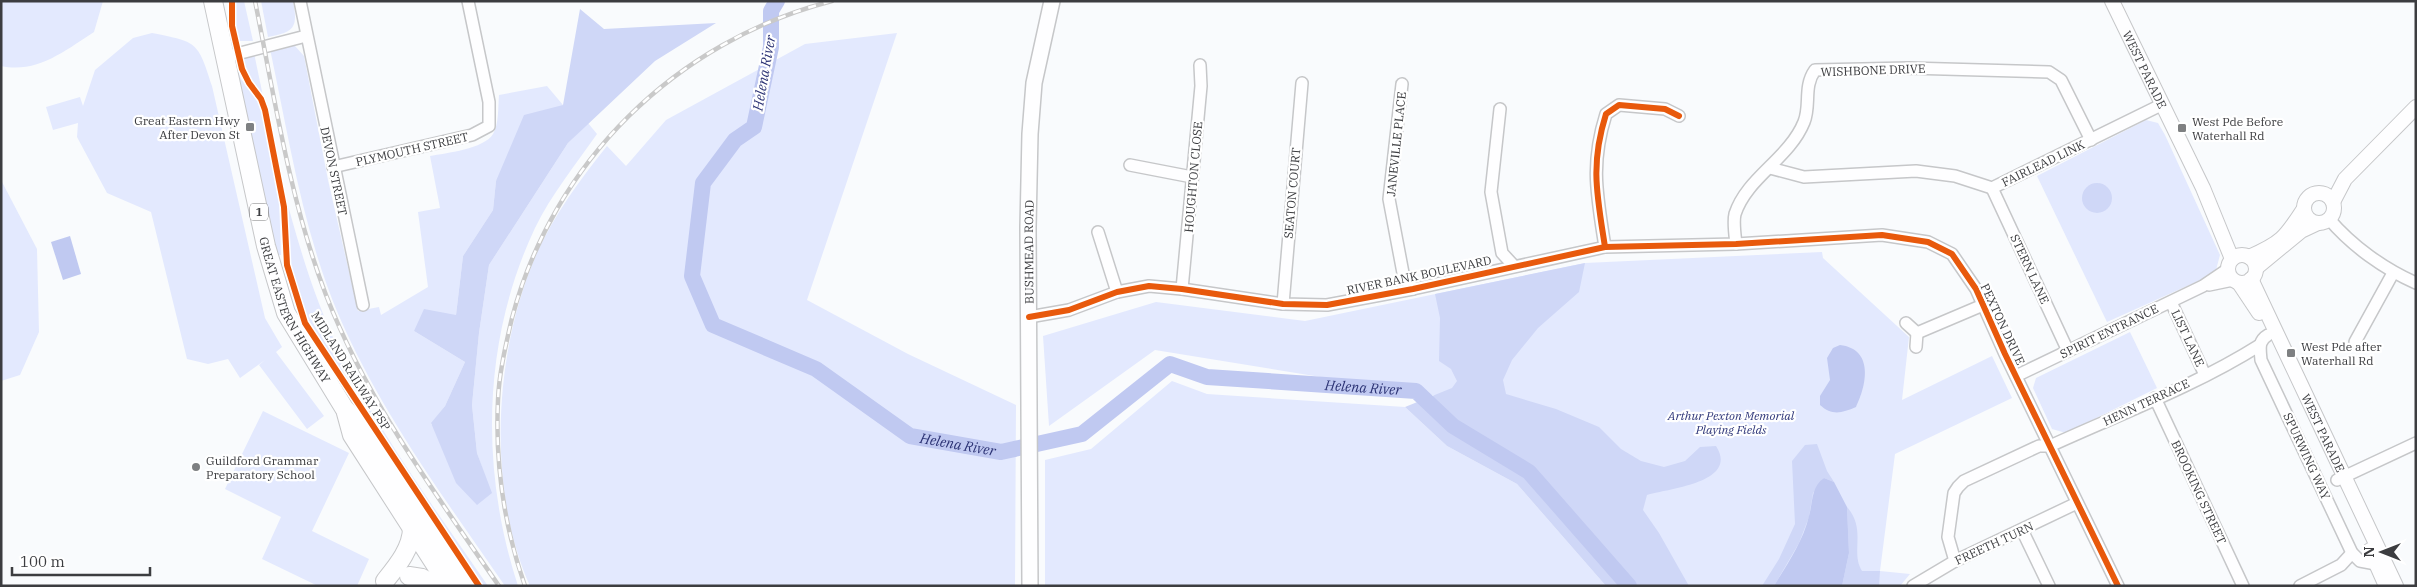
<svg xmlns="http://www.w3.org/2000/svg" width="2417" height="587" viewBox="0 0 2417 587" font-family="'IBM Plex Serif',serif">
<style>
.green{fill:#e3e9fe}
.forest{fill:#cfd7f7}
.water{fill:#c0c9f1}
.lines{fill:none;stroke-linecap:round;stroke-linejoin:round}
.river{stroke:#c0c9f1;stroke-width:16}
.minor-casing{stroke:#c6c7c9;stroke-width:14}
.tertiary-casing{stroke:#c6c7c9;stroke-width:16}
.secondary-casing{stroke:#c6c7c9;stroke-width:18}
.trunk-casing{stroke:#c6c7c9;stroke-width:20}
.minor{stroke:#fefeff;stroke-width:11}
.tertiary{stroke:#fefeff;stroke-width:14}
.secondary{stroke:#fefeff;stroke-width:15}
.trunk{stroke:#fefeff;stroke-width:18}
.rail-casing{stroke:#c9c9c9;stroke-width:4.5}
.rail{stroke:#fff;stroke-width:2.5;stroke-dasharray:8;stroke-linecap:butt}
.cycleway-casing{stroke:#fff;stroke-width:9}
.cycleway{stroke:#e8590c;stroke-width:6}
.poi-dot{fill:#7e8082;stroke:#fff;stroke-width:2}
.labels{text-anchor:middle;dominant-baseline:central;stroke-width:4.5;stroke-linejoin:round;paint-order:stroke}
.shield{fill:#fff;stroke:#767779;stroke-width:1}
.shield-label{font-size:11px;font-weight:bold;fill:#3c3d40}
.street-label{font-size:12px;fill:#3c3d40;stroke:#fff}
.poi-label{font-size:12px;fill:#3c3d40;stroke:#fff;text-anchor:start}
.park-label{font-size:12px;font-style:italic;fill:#30387a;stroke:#fff}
.water-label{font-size:14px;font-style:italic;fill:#2b3274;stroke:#fff}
</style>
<rect width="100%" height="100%" fill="#f9fbfd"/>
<g class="green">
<path d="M1,1h102l-9,31c-28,18 -57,42 -93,34z"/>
<path d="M234,1h10l9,40h-14l-3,-5z"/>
<path d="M261,1h32c5,26 2,31 -25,36z"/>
<path d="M152,33c45,9 46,8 60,53l53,232 17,29 -6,5 48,64 -17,13 -48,-64 6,-5 -25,18 -12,-19 -20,5 -21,-5 -36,-147 -44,-19 -30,-56 1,-14 -25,7 -7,-23 34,-10 3,9 12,-36 38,-32z"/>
<path d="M897,33l-90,267 101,54 108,51 -1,181h-485c-44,-98 -36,-236 7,-333 17,-38 44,-75 70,-107l19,20 40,-46 139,-76z"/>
<path d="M287,46h8l9,10 24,124 30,131 21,-4 2,8 47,-28 -10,-75 22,-4 -10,-52c16,-3 54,-7 63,-22 6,-10 5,-27 6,-39l48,-9 16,19 -67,76 -3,29 -30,46 -7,59 -42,16 51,31 -20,44 -14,18 60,69 -14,-40 -5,-48 7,-72 10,-68 79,-122 20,-20 9,11c-21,30 -46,61 -62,94 -53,112 -55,242 -17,358h-13c-60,-87 -124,-173 -166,-270 -36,-84 -50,-178 -69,-267z"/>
<path d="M254,53l10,48 -17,-25 -4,-9 -2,-12z"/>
<path d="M235,64l6,15 16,20 4,10 18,89 2,57h-4z"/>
<path d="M2146,120l12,3 7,12 55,120 -4,15 -9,7 -100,45 -70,-146z"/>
<path d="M1,180l36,69 2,83 -19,43 -19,6z"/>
<path d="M283,187c15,56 31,112 57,165 40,83 96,158 148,234h-4l-99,-147 -27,-46 -25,-33 -31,-51 -14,-41v-46z"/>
<path d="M1822,252l1,6 86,79 -7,63 90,-44 20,42 -117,56 -15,117 30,3 -10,12h-259l-198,-189 -288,-47 -106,76 -6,-90 113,-34 149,19 280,-58z"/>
<path d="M2130,332l27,56 -91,45 -14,-4 -19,-41 3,-10z"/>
<path d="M1172,381l35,13 198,13 42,39 70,38 89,102h-561v-126l46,-11z"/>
<path d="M263,411l86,42 -37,78 57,28 -12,27h-39l-56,-27 19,-42 -56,-28z"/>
</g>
<g class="forest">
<path d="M580,9l24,20 112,-6 -61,38 -87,82 -79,122 -10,68 -7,72 5,48 15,40 -15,12 -21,-22 -25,-60 14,-17 20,-44 -51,-31 10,-22 32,6 7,-59 30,-46 3,-29 28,-66 39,-10z"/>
<circle cx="2097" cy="198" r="15"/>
<path d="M1585,263l-6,29 -41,36 -26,32 -9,20 3,14 50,15 43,18 22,22 20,12 23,6 21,-6 15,-14 16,-1c24,37 -50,43 -69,49l-4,15 16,23 30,53h-83l-89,-102 -70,-38 -42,-39 47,-19 5,-7 -6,-12 -12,-8 1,-43 -5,-24z"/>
<path d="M1817,444l10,27 7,11 -10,-4 -11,15 -4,24 -10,26 -25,43h-12l17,-27 16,-35 -3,-63 13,-16z"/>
<path d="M1847,507c20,23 3,45 15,64h18l-1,15h-37l7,-33z"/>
</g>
<g class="water">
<path d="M70,236l11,38 -18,6 -12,-38z"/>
<path d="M1840,345c34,4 27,40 16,62 -14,6 -24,9 -36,-2v-9l10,-16 -3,-22 6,-10z"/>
<path d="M1824,478l10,4 13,25 2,46 -7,33h-68c13,-22 29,-44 35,-70 4,-14 2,-29 15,-38z"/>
</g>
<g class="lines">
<path class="river" id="s1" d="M777,1l-6,10v36l-17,80 -19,13 -32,43 -11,93 21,49 103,44 94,67 91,16 81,-18 88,-70 37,13 209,14 37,35 76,46 100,114"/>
<defs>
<g id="minor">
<path d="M300,1l63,304"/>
<path d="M225,57l81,-21"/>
<path d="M1402,84l-13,115 14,74 10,16"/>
<path d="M1500,109l-9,83 11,61 12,13"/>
<path d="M1130,165l62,12"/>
<path d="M333,167l139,-32 17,-9v-24l-21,-101"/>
<path d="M1770,168l34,9 112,-6 39,5 37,12 171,-84"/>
<path d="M1992,188l76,163"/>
<path d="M2329,219c23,27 55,50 87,64"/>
<path d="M1098,232l19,60"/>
<path d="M1736,244c-1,-9 -3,-22 -1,-30 12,-37 54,-55 69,-92 7,-17 -1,-35 11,-52l94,-2 140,4 12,8 30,60"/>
<path d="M1605,247l131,-3 146,-9 46,7 24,12 24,35 29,65 113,232"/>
<path d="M2209,285l24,-5"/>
<path d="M1182,289l19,-203 -1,-21"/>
<path d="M2171,302l34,73"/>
<path d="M1283,304l19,-221"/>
<path d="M1029,317l40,-7 48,-18 32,-6 33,3 101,15 44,1 86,-16 192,-42c-8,-52 -15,-82 1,-133l13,-9 46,4 14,7"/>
<path d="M1906,323l11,10"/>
<path d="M1917,333l66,-28"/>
<path d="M2268,335c-10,6 -8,13 -7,25l91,193 8,8 16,3"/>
<path d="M2355,342l38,-69"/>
<path d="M1916,347l1,-14"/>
<path d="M2016,376l187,-90 25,-17"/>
<path d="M2155,398l88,188"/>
<path d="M2337,480l79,-37"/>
<path d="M2022,530l27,56"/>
<path d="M1955,561l-7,-24 6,-44 4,-6 6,-6 75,-35h11c70,-32 145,-60 210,-101"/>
<path d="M1913,586l42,-25 122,-58"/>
<path d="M2300,586l41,-21 11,-12"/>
</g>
<g id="tertiary">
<path id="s2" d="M2112,1l91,187 29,71"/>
<circle cx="2319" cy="208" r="15"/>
<path d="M2333,202l12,-23 71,-72"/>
<circle cx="2242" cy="269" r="14"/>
<path d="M2249,257c32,-14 36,-19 54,-47"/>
<path d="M2256,268l45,-37 17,-8"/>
<path id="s3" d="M2251,279l145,307"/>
<path d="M2239,283l20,30"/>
<path d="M2370,550l16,36"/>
</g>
<g id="secondary">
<path id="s4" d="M1030,586l-2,-359 2,-93 4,-51 18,-82"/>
</g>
<g id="trunk">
<path id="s5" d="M213,1l53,245 20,67 58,95 19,20 106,158"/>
<path d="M346,413l6,22 97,151"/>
<path d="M409,576l13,2 15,8"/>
<path d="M385,581c12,-15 27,-33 27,-53"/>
</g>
</defs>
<use href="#minor" class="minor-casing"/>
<use href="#tertiary" class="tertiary-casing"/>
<use href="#secondary" class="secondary-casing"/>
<use href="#trunk" class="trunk-casing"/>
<use href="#minor" class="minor"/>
<use href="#tertiary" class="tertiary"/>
<use href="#secondary" class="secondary"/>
<use href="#trunk" class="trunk"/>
<defs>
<g id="rail">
<path d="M255,1c20,99 35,200 71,294 41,106 109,198 173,291"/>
<path d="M525,586c-21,-60 -30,-123 -27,-186 1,-27 8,-56 14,-82 41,-156 164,-277 320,-317"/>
</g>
</defs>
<use href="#rail" class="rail-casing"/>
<use href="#rail" class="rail"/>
<defs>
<g id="cycleway">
<path d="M232,1v25l10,43 7,14 12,16 4,11 19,97 3,58 18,58 174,263"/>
<path d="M1605,247l131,-3 146,-9 46,7 24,12 24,35 29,65 113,232"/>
<path d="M1029,317l40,-7 48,-18 32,-6 33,3 101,15 44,1 86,-16 192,-42c-8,-52 -15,-82 1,-133l13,-9 46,4 14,7"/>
</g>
</defs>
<use href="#cycleway" class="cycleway-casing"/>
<use href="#cycleway" class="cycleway"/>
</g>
<g class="poi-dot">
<rect x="245" y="122" width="10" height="10" rx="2.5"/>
<rect x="2177" y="123" width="10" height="10" rx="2.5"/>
<rect x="2286" y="348" width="10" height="10" rx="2.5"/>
<circle cx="196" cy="467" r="5"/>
</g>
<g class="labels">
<rect class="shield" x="250" y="203.5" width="18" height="17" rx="4"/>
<g class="shield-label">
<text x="259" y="212">1</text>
</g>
<g class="street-label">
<text stroke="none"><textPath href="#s2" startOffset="76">WEST PARADE</textPath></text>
<text transform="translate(1873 70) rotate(-2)">WISHBONE DRIVE</text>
<text transform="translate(1396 144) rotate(-84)">JANEVILLE PLACE</text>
<text transform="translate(412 149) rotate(-13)">PLYMOUTH STREET</text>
<text transform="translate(2043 163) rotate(-26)">FAIRLEAD LINK</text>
<text transform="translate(334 171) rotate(78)">DEVON STREET</text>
<text transform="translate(1193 177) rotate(-85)">HOUGHTON CLOSE</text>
<text transform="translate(1292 193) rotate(-85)">SEATON COURT</text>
<text stroke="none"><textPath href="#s4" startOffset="334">BUSHMEAD ROAD</textPath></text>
<text transform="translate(2030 269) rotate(65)">STERN LANE</text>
<text transform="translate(1419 275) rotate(-12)">RIVER BANK BOULEVARD</text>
<text stroke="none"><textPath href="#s5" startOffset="321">GREAT EASTERN HIGHWAY</textPath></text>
<text transform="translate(2003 324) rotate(65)">PEXTON DRIVE</text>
<text transform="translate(2109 331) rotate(-26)">SPIRIT ENTRANCE</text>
<text transform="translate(2188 338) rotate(65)">LIST LANE</text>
<text transform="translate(351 371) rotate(58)">MIDLAND RAILWAY PSP</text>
<text transform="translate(2146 402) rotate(-25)">HENN TERRACE</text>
<text stroke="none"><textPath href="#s3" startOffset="170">WEST PARADE</textPath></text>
<text transform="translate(2307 456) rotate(65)">SPURWING WAY</text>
<text transform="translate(2199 492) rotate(65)">BROOKING STREET</text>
<text transform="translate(1994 543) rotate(-25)">FREETH TURN</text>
</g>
<g class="poi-label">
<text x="240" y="120" text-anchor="end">Great Eastern Hwy<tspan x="240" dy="14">After Devon St</tspan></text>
<text x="2192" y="121">West Pde Before<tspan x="2192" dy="14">Waterhall Rd</tspan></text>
<text x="2301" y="346">West Pde after<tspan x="2301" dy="14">Waterhall Rd</tspan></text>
<text x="206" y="460">Guildford Grammar<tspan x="206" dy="14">Preparatory School</tspan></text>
</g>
<g class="park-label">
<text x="1731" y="415">Arthur Pexton Memorial<tspan x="1731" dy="14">Playing Fields</tspan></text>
</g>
<g class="water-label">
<text transform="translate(764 73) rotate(-80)">Helena River</text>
<text stroke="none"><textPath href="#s1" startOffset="1064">Helena River</textPath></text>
<text stroke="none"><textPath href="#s1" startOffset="629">Helena River</textPath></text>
</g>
</g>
<rect width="2417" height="587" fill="none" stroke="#3c3d40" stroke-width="5"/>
<g transform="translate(2382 552) rotate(270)" stroke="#ffffff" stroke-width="4" paint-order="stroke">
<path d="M0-4L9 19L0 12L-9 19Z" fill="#3c3d40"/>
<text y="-8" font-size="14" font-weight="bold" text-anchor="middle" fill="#3c3d40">N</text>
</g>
<path d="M12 567v8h138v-8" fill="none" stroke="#3c3d40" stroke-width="2.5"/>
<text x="20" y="567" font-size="15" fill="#3c3d40" stroke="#ffffff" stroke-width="4" paint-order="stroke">100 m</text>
</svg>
